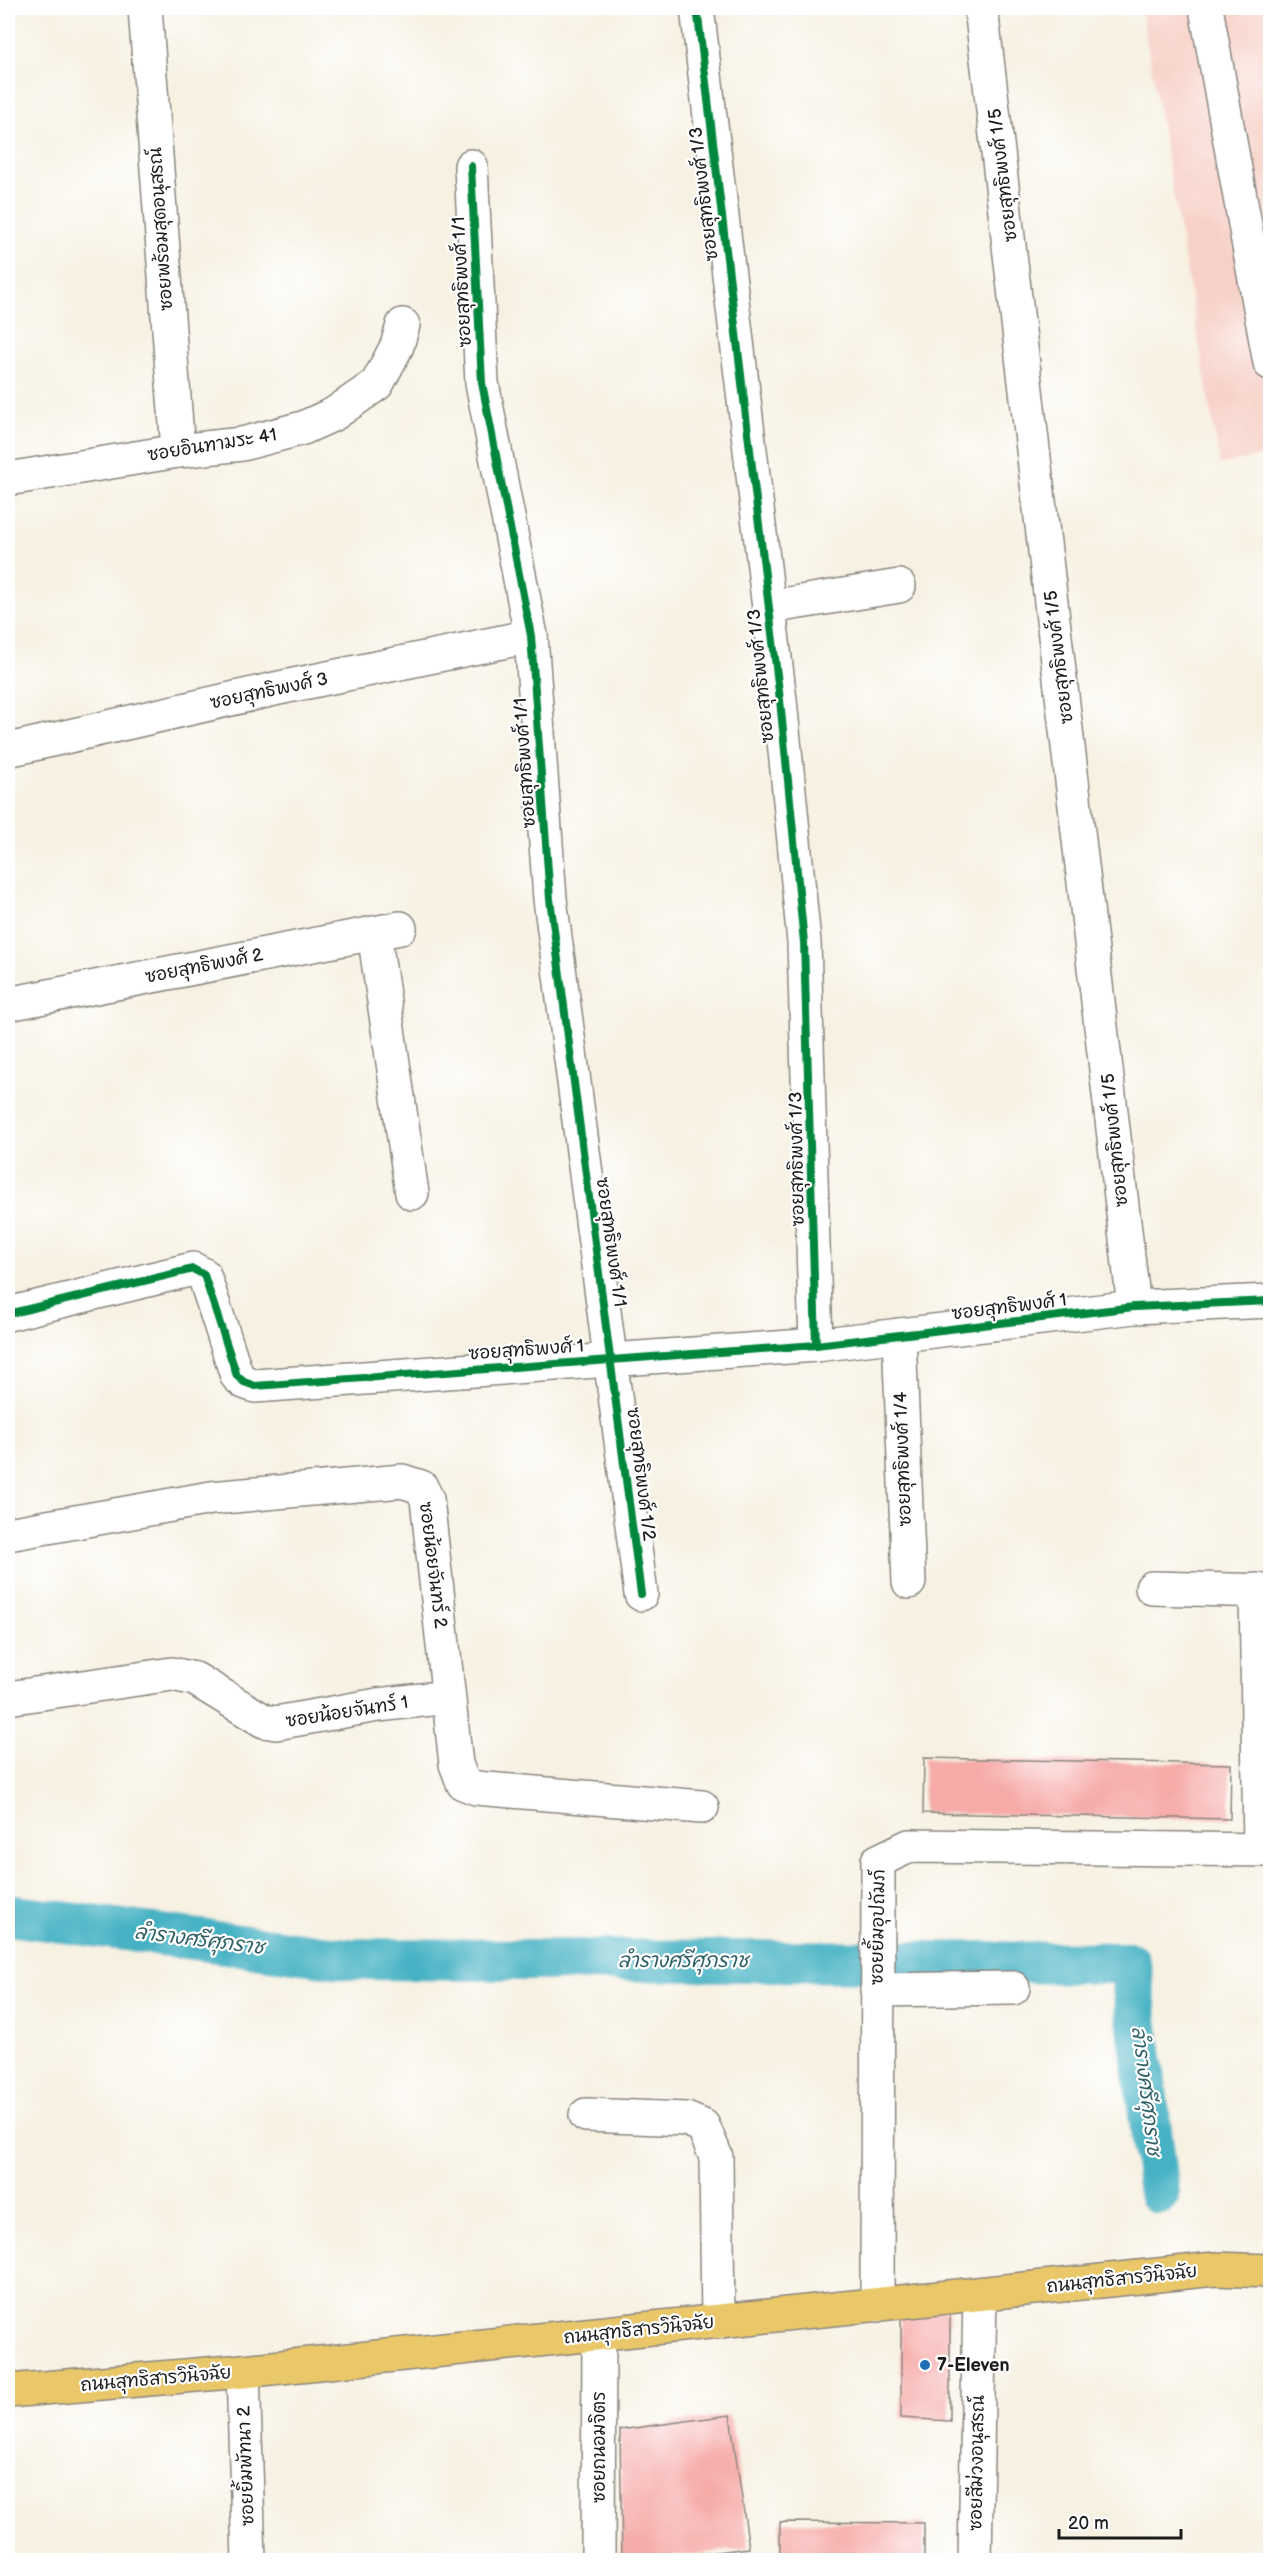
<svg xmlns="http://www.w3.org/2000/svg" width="1278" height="2568" viewBox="0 0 1278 2568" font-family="'Balsamiq Sans','Playpen Sans Thai',sans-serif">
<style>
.built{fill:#f7d1c8}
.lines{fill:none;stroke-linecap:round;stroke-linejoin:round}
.canal{stroke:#46b2c4;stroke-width:42}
.building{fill:#f6aba9}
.minor-casing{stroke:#8a867f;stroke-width:36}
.major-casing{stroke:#8a867f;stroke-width:36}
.minor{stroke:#fff;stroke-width:33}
.major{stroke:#eac769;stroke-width:33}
.cycleway-casing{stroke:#fff;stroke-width:11}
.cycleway{stroke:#00873e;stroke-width:8}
.poi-dot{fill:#1f6fb2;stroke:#fff;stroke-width:2}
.labels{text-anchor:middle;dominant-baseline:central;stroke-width:4.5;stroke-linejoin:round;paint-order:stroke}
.street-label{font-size:18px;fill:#1c1c1c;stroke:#fff}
.poi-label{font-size:18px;font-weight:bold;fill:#1c1c1c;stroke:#fff;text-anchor:start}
.water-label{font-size:20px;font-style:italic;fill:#2f6068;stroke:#fff}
</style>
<rect width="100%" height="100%" fill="#fff"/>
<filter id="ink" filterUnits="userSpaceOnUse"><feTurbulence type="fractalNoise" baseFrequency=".0167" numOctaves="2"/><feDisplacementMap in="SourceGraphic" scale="12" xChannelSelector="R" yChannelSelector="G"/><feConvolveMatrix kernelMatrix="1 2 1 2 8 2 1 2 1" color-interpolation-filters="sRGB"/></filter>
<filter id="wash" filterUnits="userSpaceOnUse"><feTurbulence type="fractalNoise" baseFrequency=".008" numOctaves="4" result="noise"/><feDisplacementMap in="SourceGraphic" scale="24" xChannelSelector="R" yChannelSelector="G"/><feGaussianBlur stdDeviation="1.35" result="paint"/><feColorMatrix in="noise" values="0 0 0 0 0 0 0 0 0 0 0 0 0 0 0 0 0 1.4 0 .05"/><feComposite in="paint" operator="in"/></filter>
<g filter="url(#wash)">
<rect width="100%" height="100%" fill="#f7f1e2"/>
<path class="built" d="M1141,8h129v447l-50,9z"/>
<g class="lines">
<path class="canal" d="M8,1915l339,44 783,4 29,230"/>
</g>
<g id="blocks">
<g class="building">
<path d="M924,1758l307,6 -1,55 -307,-6z"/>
<path d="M950,2310v111l-49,-3v-105z"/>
<path d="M730,2415l19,133 -100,12h-27l-2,-130z"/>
<path d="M780,2522l144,1v37h-144z"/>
</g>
</g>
</g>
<g filter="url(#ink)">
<use href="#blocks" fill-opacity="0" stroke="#8a867f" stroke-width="1.5"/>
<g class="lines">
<defs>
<g id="minor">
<path d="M145,8l33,443"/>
<path d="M697,8l83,692 24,242 12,403"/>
<path d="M981,8l153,1299"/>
<path d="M1206,8l64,355"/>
<path d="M471,166l11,217 49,253 19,263 91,695"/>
<path d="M8,479l170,-28 64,-7 61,-16 31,-14 43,-30 20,-38 6,-21"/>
<path d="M769,607l130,-21"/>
<path d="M8,750l271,-62 252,-52"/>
<path d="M374,933l38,260"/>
<path d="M8,1004l392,-76"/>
<path d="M8,1314l185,-45 11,6 33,101 7,6 11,4 561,-41 318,-38 136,-6"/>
<path d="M899,1335l10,247"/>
<path d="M8,1534l203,-36 191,-17 19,6 6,12 29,265 7,19 13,5 226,19"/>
<path d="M1152,1588l118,3"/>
<path d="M1256,1590l4,259"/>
<path d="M8,1698l164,-24 23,5 69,42 12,2 102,-18 70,-8"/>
<path d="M877,1990l136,-2"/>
<path d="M586,2115l100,4 17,7 13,31 2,165"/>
<path d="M877,2305l1,-444 31,-15 361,4"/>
<path d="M243,2371l6,189"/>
<path d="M598,2560l1,-226"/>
<path d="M975,2560l5,-266"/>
</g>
<path id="major" d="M8,2391l235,-20 972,-102 55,2"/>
</defs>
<use href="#minor" class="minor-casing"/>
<use href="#major" class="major-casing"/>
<use href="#minor" class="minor"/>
<use href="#major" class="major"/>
<defs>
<g id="cycleway">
<path d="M697,8l83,692 24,242 12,403"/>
<path d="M471,166l11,217 49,253 19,263 91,695"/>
<path d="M8,1314l185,-45 11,6 33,101 7,6 11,4 561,-41 318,-38 136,-6"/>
</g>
</defs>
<use href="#cycleway" class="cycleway-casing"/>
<use href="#cycleway" class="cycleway"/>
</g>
</g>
<circle class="poi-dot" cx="925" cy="2365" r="6"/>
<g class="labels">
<g class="street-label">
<text transform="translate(1003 175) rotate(-97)">ซอยสุทธิพงศ์ 1/5</text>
<text transform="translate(704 194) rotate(-97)">ซอยสุทธิพงศ์ 1/3</text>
<text transform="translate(161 229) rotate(-94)">ซอยพร้อมสุดอนุสรณ์</text>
<text transform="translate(462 282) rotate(-93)">ซอยสุทธิพงศ์ 1/1</text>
<text transform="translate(212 445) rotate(-9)">ซอยอินทามระ 41</text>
<text transform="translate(1059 657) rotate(-97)">ซอยสุทธิพงศ์ 1/5</text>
<text transform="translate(761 676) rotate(-96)">ซอยสุทธิพงศ์ 1/3</text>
<text transform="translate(269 691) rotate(-12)">ซอยสุทธิพงศ์ 3</text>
<text transform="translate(525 763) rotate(-94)">ซอยสุทธิพงศ์ 1/1</text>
<text transform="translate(204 966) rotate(-11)">ซอยสุทธิพงศ์ 2</text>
<text transform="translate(1115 1140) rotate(-96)">ซอยสุทธิพงศ์ 1/5</text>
<text transform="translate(797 1159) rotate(-91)">ซอยสุทธิพงศ์ 1/3</text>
<text transform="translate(611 1242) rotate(82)">ซอยสุทธิพงศ์ 1/1</text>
<text transform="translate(1009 1307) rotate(-7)">ซอยสุทธิพงศ์ 1</text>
<text transform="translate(526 1350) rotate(-4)">ซอยสุทธิพงศ์ 1</text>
<text transform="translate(903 1459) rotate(-92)">ซอยสุทธิพงศ์ 1/4</text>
<text transform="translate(641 1474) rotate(83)">ซอยสุทธิพงศ์ 1/2</text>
<text transform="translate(433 1565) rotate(83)">ซอยน้อยจันทร์ 2</text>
<text transform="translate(347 1712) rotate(-9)">ซอยน้อยจันทร์ 1</text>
<text transform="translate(878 1927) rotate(-89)">ซอยยิ้มอุปถัมภ์</text>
<text transform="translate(1122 2279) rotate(-6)">ถนนสุทธิสารวินิจฉัย</text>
<text transform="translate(639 2330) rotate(-6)">ถนนสุทธิสารวินิจฉัย</text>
<text transform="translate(156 2379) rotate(-5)">ถนนสุทธิสารวินิจฉัย</text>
<text transform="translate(599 2447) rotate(-90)">ซอยถนอมจิตร</text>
<text transform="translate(977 2463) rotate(-89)">ซอยสีม่วงอนุสรณ์</text>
<text transform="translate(246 2466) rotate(-92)">ซอยยิ้มพัทนา 2</text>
</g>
<g class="poi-label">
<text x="937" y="2365">7-Eleven</text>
</g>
<g class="water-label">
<text transform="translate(199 1940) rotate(7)">ลำรางศรีศุภราช</text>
<text x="683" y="1961">ลำรางศรีศุภราช</text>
<text transform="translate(1146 2091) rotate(83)">ลำรางศรีศุภราช</text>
</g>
</g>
<rect width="1278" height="2568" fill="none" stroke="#fff" stroke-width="30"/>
<path d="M1059 2529v9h122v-9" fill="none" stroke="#1c1c1c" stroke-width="3"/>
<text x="1068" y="2529" font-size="18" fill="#1c1c1c" stroke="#ffffff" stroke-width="4.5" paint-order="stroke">20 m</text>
</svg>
